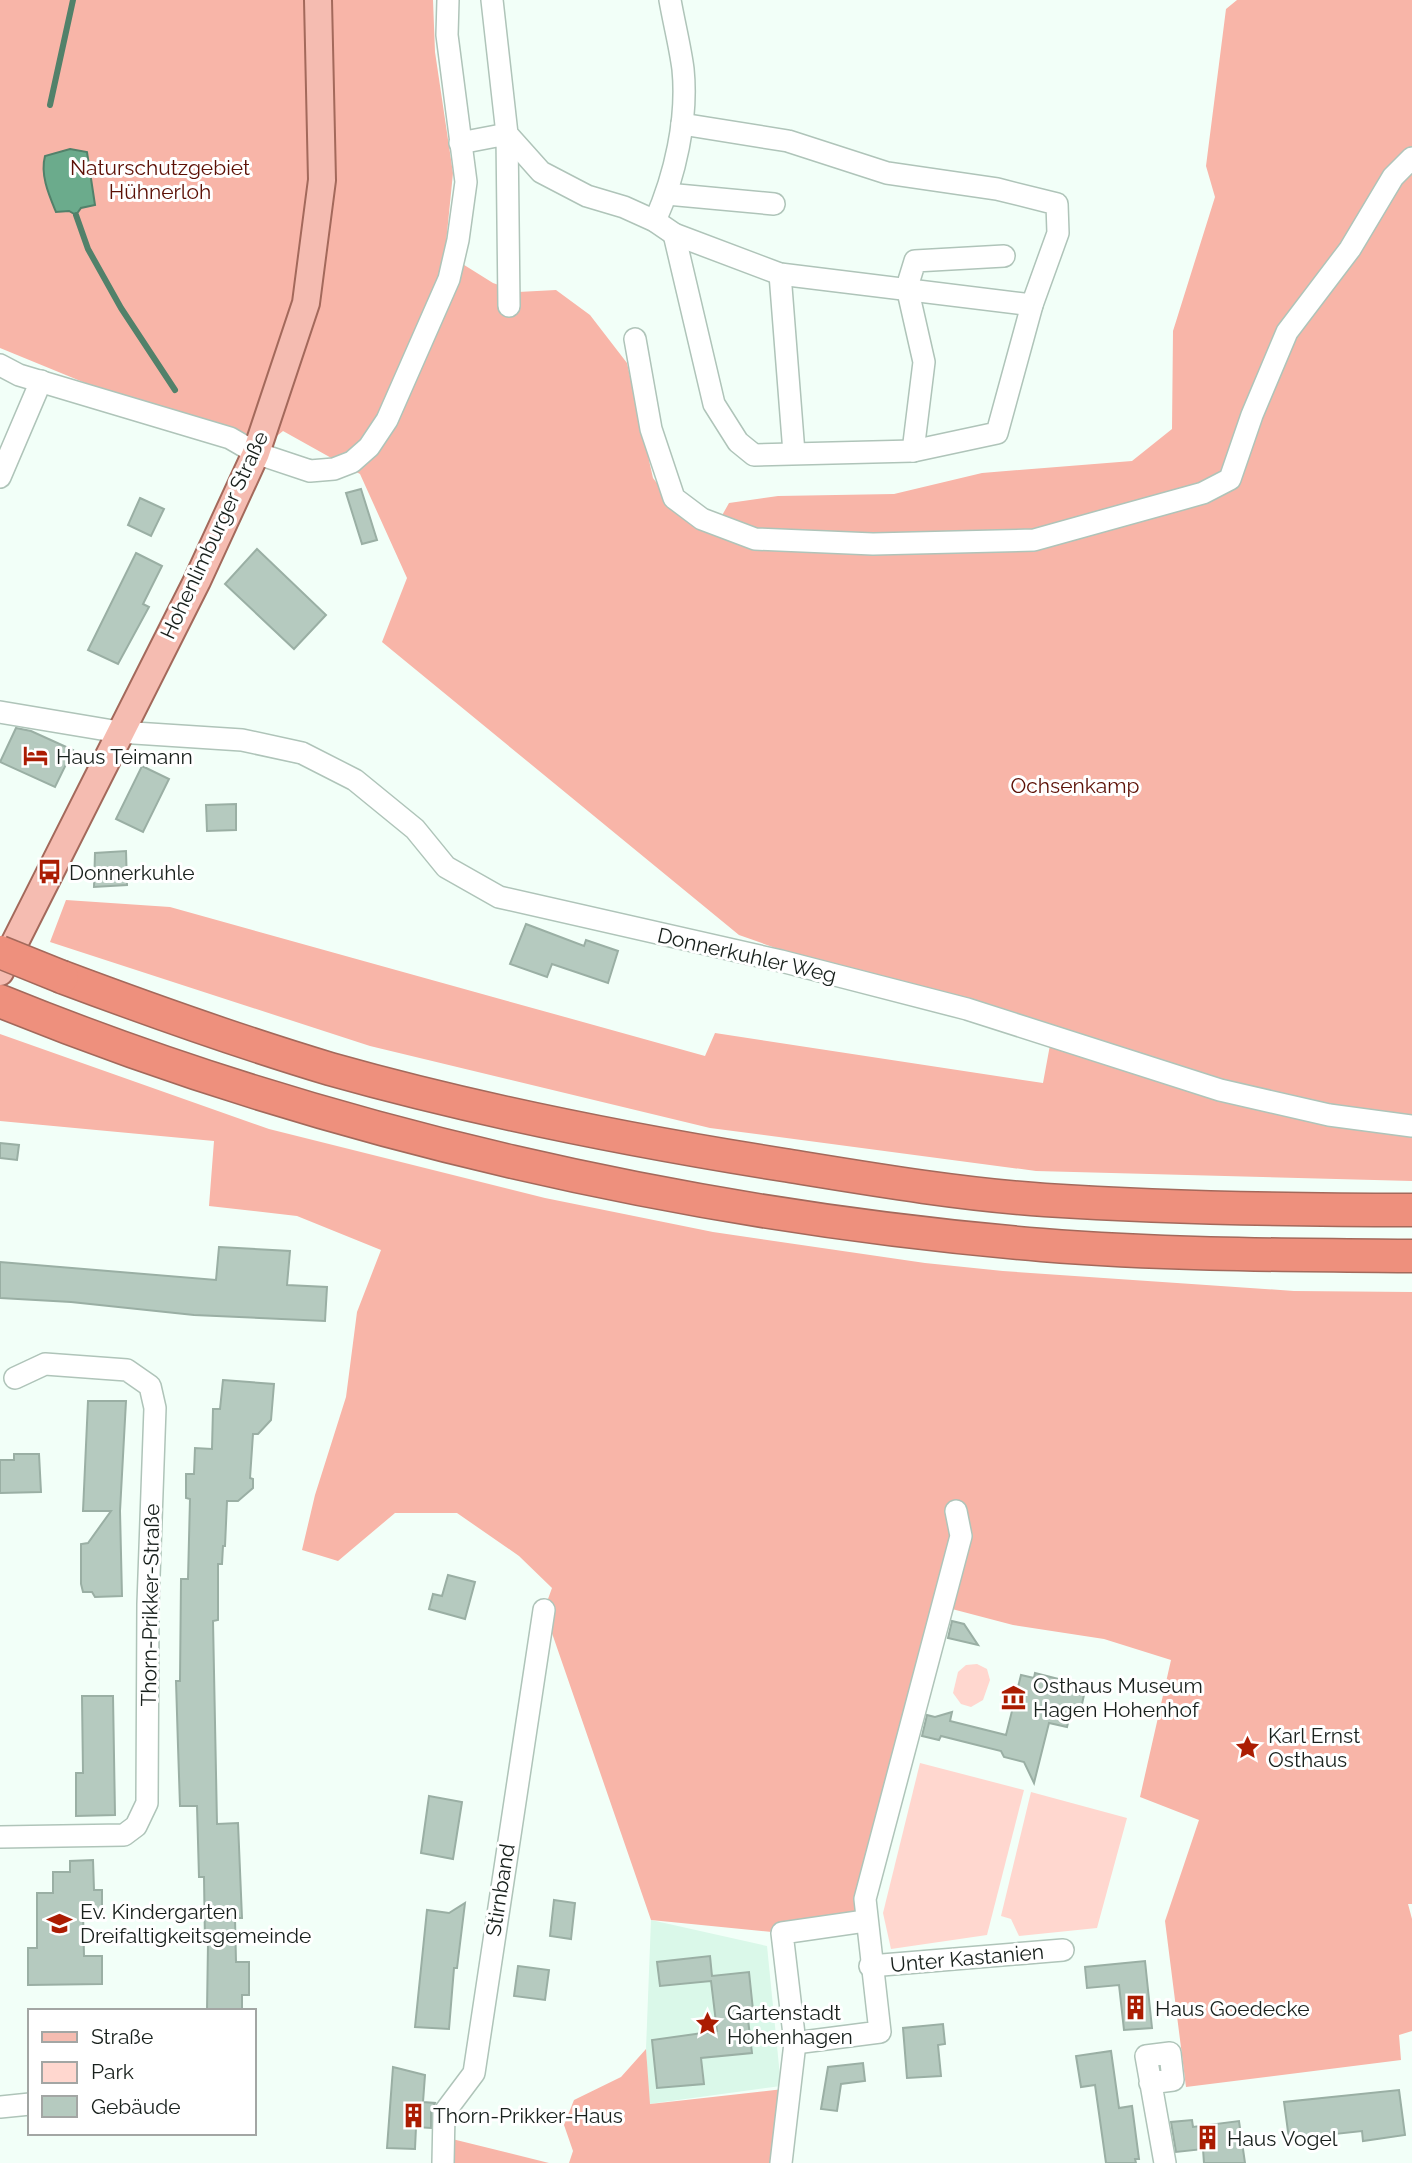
<svg xmlns="http://www.w3.org/2000/svg" width="1412" height="2163" viewBox="0 0 1412 2163" font-family="Raleway,sans-serif">
<style>
.built{fill:#daf8e9}
.green{fill:#ffd7cf}
.forest{fill:#f8b5a8}
.water{fill:#6bab8c;stroke:#52816a;stroke-width:2}
.lines{fill:none;stroke-linecap:round;stroke-linejoin:round}
.stream{stroke:#52816a;stroke-width:6}
.building{fill:#b5cabf;stroke:#9aafa4;stroke-width:2}
.minor-casing{stroke:#afc4b9;stroke-width:24}
.major-casing{stroke:#a3695b;stroke-width:30}
.highway-casing{stroke:#a3695b;stroke-width:35}
.minor{stroke:#fff;stroke-width:21}
.major{stroke:#f5bcb1;stroke-width:26}
.highway{stroke:#ee907d;stroke-width:32}
.highway-bridge-casing{stroke:#a3695b;stroke-width:35;stroke-linecap:butt}
.highway-bridge{stroke:#ee907d;stroke-width:32}
.labels{text-anchor:middle;dominant-baseline:central;stroke-width:6;stroke-linejoin:round;paint-order:stroke}
.park-label{font-size:21px;fill:#5c1005;stroke:#fff}
.street-label{font-size:21px;fill:#18201c;stroke:#fff}
.poi-label{font-size:21px;fill:#18201c;stroke:#fff;text-anchor:start}
</style>
<rect width="100%" height="100%" fill="#f2fff8"/>
<path class="built" d="M651,1920l116,26 14,140 -132,18 -3,-55z"/>
<g class="green">
<path d="M977,1664l10,5 3,11 -7,20 -12,7 -10,-3 -8,-11 5,-21 8,-7z"/>
<path d="M920,1763l104,27 -37,145 -96,14 -8,-36z"/>
<path d="M1031,1792l96,26 -30,110 -78,8 -8,-17 -10,-3z"/>
</g>
<g class="forest">
<path d="M0,0h433l2,52 18,121 -8,80 48,30 25,9 38,-2 34,25 37,48 26,115 28,37 30,20 18,-32 49,-7 116,-2 88,-21 150,-12 40,-32 1,-98 42,-134 -9,-31 20,-157 11,-9h175v1181l-376,-10 -326,-43 -340,-82 -320,-104 16,-42 104,7 535,149 10,-23 328,50 7,-38 -311,-110 -357,-293 25,-64 -47,-104 -77,-43 -27,22 -256,-105z"/>
<path d="M0,1034l269,95 276,69 168,34 212,31 78,8 291,20 118,1v612h-4l4,15v112l-13,4 2,25 -215,27 -21,-166 34,-101 -59,-23 31,-137 -67,-21 -91,-14 -61,-16 -88,307 -92,16 -121,-12 -107,-310 8,-22 -33,-32 -62,-43h-62l-57,48 -36,-11 13,-55 31,-98 11,-85 24,-62 -84,-34 -88,-10 5,-65 -214,-20z"/>
<path d="M646,2049l4,55 142,-16 -13,75h-210l4,-12 -9,-26 10,-25 47,-23z"/>
<path d="M444,2137l105,26h-106z"/>
</g>
<path class="water" d="M70,149l17,3 8,53 -14,3 -5,7 -7,-4 -13,1c-7,-17 -16,-37 -11,-56z"/>
<g class="lines">
<g class="stream">
<path d="M50,105l23,-105"/>
<path d="M76,215l12,34 33,59 54,82"/>
</g>
</g>
<g class="building">
<path d="M361,489l16,51 -15,4 -16,-51z"/>
<path d="M140,498l24,11 -13,27 -23,-11z"/>
<path d="M257,549l69,66 -32,34 -69,-65z"/>
<path d="M136,553l26,13 -19,38 6,3 -31,57 -30,-14z"/>
<path d="M16,728l15,3 42,19 -18,37 -55,-25z"/>
<path d="M142,766l27,13 -26,53 -27,-13z"/>
<path d="M236,804v26l-29,1 -1,-26z"/>
<path d="M126,851l1,34 -33,2 1,-34z"/>
<path d="M526,924l58,22 2,-6 32,11 -10,32 -56,-19 -5,13 -37,-13z"/>
<path d="M0,1143l19,2 -2,15 -17,-2z"/>
<path d="M219,1247l71,4 -3,34 40,2 -2,34 -131,-6 -123,-13 -71,-4v-36l216,18z"/>
<path d="M223,1380l51,4 -3,36 -13,14h-5l-3,44 3,1v9l-15,13h-11l-2,45h-2l-1,18h-4v56l-5,1 4,203 21,-1 4,95h-7l1,44h13v33h-7v16h-35l1,-68h-3l-1,-66h-5l-2,-71h-17l-2,-60 -2,-65h4l1,-102h7l2,-80 -4,-1v-24h8l1,-26 17,1 1,-40h7z"/>
<path d="M88,1401h38l-6,110 2,85 -27,1 -3,-5h-9l-2,-8v-40l7,-1 23,-32h-28z"/>
<path d="M14,1454h25l2,38 -41,1v-33h14z"/>
<path d="M448,1575l27,7 -10,37 -36,-10 4,-15 9,2z"/>
<path d="M952,1621l12,3 14,21 -30,-7z"/>
<path d="M1035,1673l35,9 -2,4 13,4 -1,5h4l-5,23 -9,-3 -3,12 -18,-4 -15,60 -10,-21 -20,-5 -3,-6 -60,-15 -2,4 -17,-4 5,-21 8,2 17,-5 -2,9 56,14 15,-60 13,3z"/>
<path d="M82,1696h31l2,119 -39,1v-43h7z"/>
<path d="M429,1796l33,6 -9,57 -32,-6z"/>
<path d="M93,1860l1,30h8v21h-19l1,45h18v28l-74,1v-37h9v-55h16v-21h17v-11z"/>
<path d="M554,1900l21,3 -4,36 -21,-3z"/>
<path d="M465,1903l-8,65h-3l-5,61 -34,-2 12,-117 22,3z"/>
<path d="M710,1956l2,20 37,-4 4,38 -6,1 5,42 -51,5 3,26 -47,4 -5,-48 65,-9 -6,-50 -51,5 -3,-24z"/>
<path d="M1145,1961l7,67 -28,2 -5,-45 -32,3 -2,-21z"/>
<path d="M518,1966l31,4 -4,30 -31,-4z"/>
<path d="M943,2024l2,20 -7,1 3,31 -34,2 -4,-50z"/>
<path d="M1111,2051l8,57 13,-2 7,53h-4l1,4h-30l-11,-78 -14,2 -5,-31z"/>
<path d="M863,2063l2,18 -24,3 -4,27 -16,-2 7,-42z"/>
<path d="M393,2067l32,8 -2,27 12,1 -4,9v16l-15,-1 -1,22 -28,-1z"/>
<path d="M1399,2090l6,45 -42,6 -1,-10 -73,8 -5,-37z"/>
<path d="M1192,2120l1,7 46,-6 6,42h-41l-1,-14 -27,3 -5,-30z"/>
</g>
<g class="lines">
<defs>
<g id="minor">
<path d="M492,0l15,134 34,38 46,24 37,11 31,14 19,13 106,40 252,31"/>
<path d="M460,143l47,-9 2,172"/>
<path d="M667,194l107,10"/>
<path d="M655,221c20,-45 33,-102 28,-152 -3,-23 -9,-46 -13,-69"/>
<path d="M674,234l40,170 24,38 16,13 159,-4 84,-18 35,-128 26,-72 -1,-29 -60,-15 -110,-16 -99,-32 -106,-17"/>
<path d="M780,274l14,179"/>
<path d="M635,339l16,90 23,69 28,21 53,20 118,5 161,-4 169,-47 27,-14 22,-64 35,-83 63,-83 43,-72 19,-19"/>
<path d="M0,365l19,10 211,63 26,15 54,18 24,-2 18,-7 17,-15 18,-27 62,-141 9,-39 8,-58 -19,-147 1,-35"/>
<path d="M913,451l11,-89 -17,-75 8,-26 89,-5"/>
<path d="M0,477l41,-96"/>
<path d="M0,712l119,20 123,8 60,13 53,27 60,49 31,38 53,30 282,64 186,48 253,81 109,25 83,11"/>
<path d="M0,1837l124,-2 12,-9 11,-23 1,-199 7,-196 -5,-22 -23,-16 -82,-6 -30,14"/>
<path d="M870,1966l193,-16"/>
<path d="M795,2043l85,-11 -15,-133 96,-363 -5,-25"/>
<path d="M1150,2083l23,-3 -3,-27 -24,3 19,107"/>
<path d="M0,2107l30,-3"/>
<path d="M443,2163l1,-50 30,-40 70,-463"/>
<path d="M781,2163l14,-120 -13,-110 83,-12"/>
</g>
<path id="major" d="M0,972l197,-391 59,-128 50,-150 16,-123 -4,-180"/>
<g id="highway">
<path d="M62,977c88,33 178,65 268,92 149,42 302,72 454,96 86,14 174,29 261,35 122,8 245,10 367,10"/>
<path d="M0,1001c325,132 692,215 1042,244 123,10 247,10 370,11"/>
</g>
</defs>
<use href="#minor" class="minor-casing"/>
<use href="#major" class="major-casing"/>
<use href="#highway" class="highway-casing"/>
<use href="#minor" class="minor"/>
<use href="#major" class="major"/>
<use href="#highway" class="highway"/>
<defs>
<path id="highway-bridge" d="M0,952l62,25"/>
</defs>
<use href="#highway-bridge" class="highway-bridge-casing"/>
<use href="#highway-bridge" class="highway-bridge"/>
</g>
<defs>
<symbol id="hotel-bare" viewBox="-9 -9 18 18"><path d="M-6-4.5h1.5V1H6V5H4.5V3h-9V5H-6ZM-4 0a1.8 1.8 0 1 1 3.6 0ZM.5 0V-2.5h3Q6-2.5 6 0Z" fill="#ab1c02" stroke="#fff" stroke-width="2.5" paint-order="stroke"/></symbol>
<symbol id="bus-bare" viewBox="-9 -9 18 18"><path d="M-5-6H5V4H4V6H2V4H-2V6H-4V4H-5ZM-3.5-4V0h7V-4ZM-3.5 1.2v1.5H-2V1.2ZM2 1.2v1.5H3.5V1.2Z" fill="#ab1c02" stroke="#fff" stroke-width="2.5" paint-order="stroke"/></symbol>
<symbol id="museum-bare" viewBox="-9 -9 18 18"><path d="M0-6L6-3V-2H-6V-3ZM-5-1h2V3h-2ZM-1-1h2V3h-2ZM3-1h2V3H3ZM-6 4H6V6H-6Z" fill="#ab1c02" stroke="#fff" stroke-width="2.5" paint-order="stroke"/></symbol>
<symbol id="sight-bare" viewBox="-9 -9 18 18"><path d="M0-6L1.8-2.2L6-1.7L2.9 1.2L3.7 5.4L0 3.3L-3.7 5.4L-2.9 1.2L-6-1.7L-1.8-2.2Z" fill="#ab1c02" stroke="#fff" stroke-width="2.5" paint-order="stroke"/></symbol>
<symbol id="school-bare" viewBox="-9 -9 18 18"><path d="M0-5L7-2L0 1L-7-2ZM-4 1L0 2.5L4 1V4Q0 6-4 4Z" fill="#ab1c02" stroke="#fff" stroke-width="2.5" paint-order="stroke"/></symbol>
<symbol id="building-bare" viewBox="-9 -9 18 18"><path d="M-4-6H4V6H1V3H-1V6H-4ZM-2.5-4.3h1.7v1.8h-1.7ZM.8-4.3h1.7v1.8H.8ZM-2.5-1h1.7V.8h-1.7ZM.8-1h1.7V.8H.8Z" fill="#ab1c02" stroke="#fff" stroke-width="2.5" paint-order="stroke"/></symbol>
</defs>
<g fill-rule="evenodd">
<use href="#hotel-bare" x="18" y="738" width="35" height="35"/>
<use href="#bus-bare" x="32" y="854" width="35" height="35"/>
<use href="#museum-bare" x="996" y="1680" width="35" height="35"/>
<use href="#sight-bare" x="1230" y="1730" width="35" height="35"/>
<use href="#school-bare" x="42" y="1906" width="35" height="35"/>
<use href="#building-bare" x="1118" y="1990" width="35" height="35"/>
<use href="#sight-bare" x="690" y="2006" width="35" height="35"/>
<use href="#building-bare" x="396" y="2098" width="35" height="35"/>
<use href="#building-bare" x="1190" y="2120" width="35" height="35"/>
</g>
<g class="labels">
<g class="park-label">
<text x="160" y="167">Naturschutzgebiet<tspan x="160" dy="24">Hühnerloh</tspan></text>
<text x="1075" y="785">Ochsenkamp</text>
</g>
<g class="street-label">
<text transform="translate(214 535) rotate(-65)">Hohenlimburger Straße</text>
<text transform="translate(747 955) rotate(13)">Donnerkuhler Weg</text>
<text transform="translate(150 1605) rotate(-89)">Thorn-Prikker-Straße</text>
<text transform="translate(500 1890) rotate(-81)">Stirnband</text>
<text transform="translate(967 1958) rotate(-5)">Unter Kastanien</text>
</g>
<g class="poi-label">
<text x="56" y="756">Haus Teimann</text>
<text x="69" y="872">Donnerkuhle</text>
<text x="1033" y="1685">Osthaus Museum<tspan x="1033" dy="24">Hagen Hohenhof</tspan></text>
<text x="1268" y="1735">Karl Ernst<tspan x="1268" dy="24">Osthaus</tspan></text>
<text x="80" y="1911">Ev. Kindergarten<tspan x="80" dy="24">Dreifaltigkeitsgemeinde</tspan></text>
<text x="1155" y="2008">Haus Goedecke</text>
<text x="727" y="2012">Gartenstadt<tspan x="727" dy="24">Hohenhagen</tspan></text>
<text x="433" y="2115">Thorn-Prikker-Haus</text>
<text x="1227" y="2138">Haus Vogel</text>
</g>
</g>
<rect x="28" y="2009" width="228" height="126" fill="#ffffff" stroke="#a3a6a4" stroke-width="2"/>
<rect x="42" y="2032" width="35" height="10" fill="#f5bcb1" stroke="#a3a6a4" stroke-width="2"/>
<text x="91" y="2044" font-size="21" fill="#18201c">Straße</text>
<rect x="42" y="2062" width="35" height="21" fill="#ffd7cf" stroke="#a3a6a4" stroke-width="2"/>
<text x="91" y="2079" font-size="21" fill="#18201c">Park</text>
<rect x="42" y="2096" width="35" height="21" fill="#b5cabf" stroke="#a3a6a4" stroke-width="2"/>
<text x="91" y="2114" font-size="21" fill="#18201c">Gebäude</text>
</svg>
